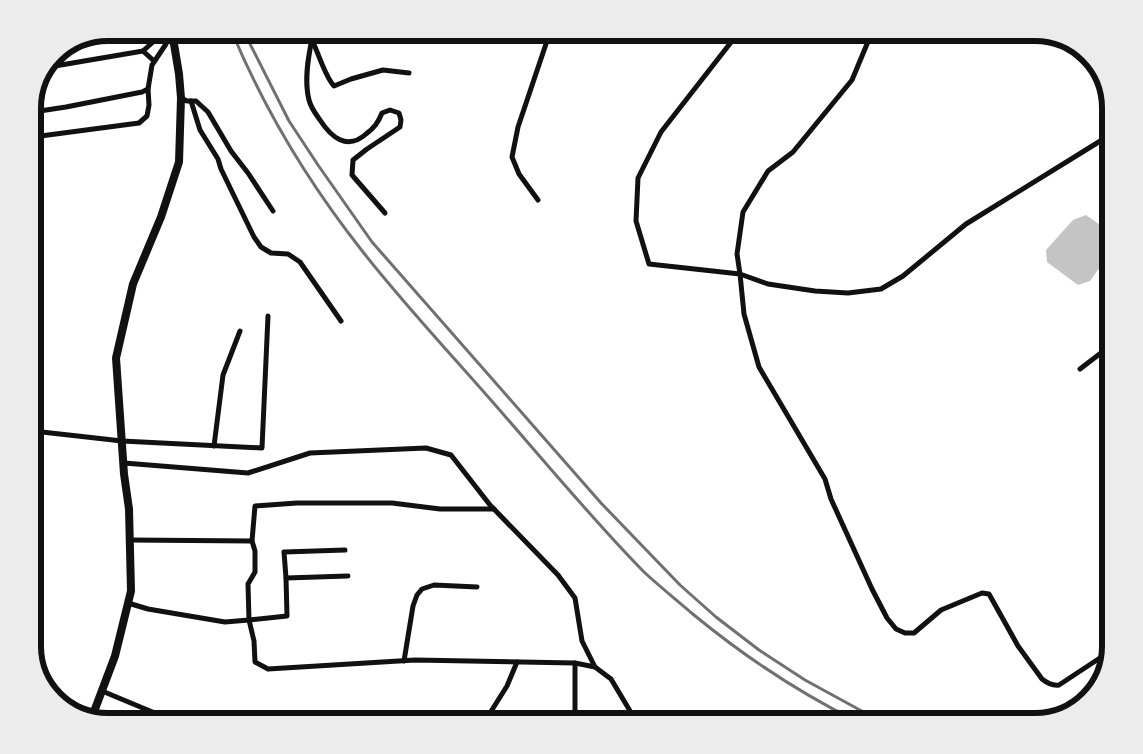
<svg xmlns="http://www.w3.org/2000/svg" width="1143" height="754" viewBox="0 0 1143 754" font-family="'Space Grotesk',sans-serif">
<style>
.building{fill:#c4c4c4}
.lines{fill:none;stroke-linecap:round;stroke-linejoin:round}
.minor{stroke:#111;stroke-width:5}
.tertiary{stroke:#111;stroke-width:8}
.rail{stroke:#707070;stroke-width:3}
.rim{fill:none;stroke:#111;stroke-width:6}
</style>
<rect width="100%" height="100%" fill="#fff"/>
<path class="building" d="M1086,215l24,17v21l-20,28 -12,4 -31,-23 -1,-12 27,-30z"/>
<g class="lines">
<g class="minor">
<path d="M308,32c9,15 16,44 26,54l17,-7 32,-9 26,3"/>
<path d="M739,32l-78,100 -23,46 -2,43 13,43 91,10 4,40 15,53 66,112 6,20 41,90 15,29 9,11 9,4h9l27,-23 41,-17 7,1 29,52 24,33c5,4 10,7 17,6l50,-33"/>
<path d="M872,32l-20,48 -59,72 -25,19 -25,41 -6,42 3,20 28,10 47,7 33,2 33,-4 22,-13 63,-52 144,-89"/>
<path d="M312,39c-4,19 -8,42 -3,61 2,8 6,13 11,20 11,17 27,31 46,14 8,-6 12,-11 16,-21l8,-3 9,3 2,7 -1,7 -33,22 -14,11 -1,15 33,38"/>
<path d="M143,51l11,10"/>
<path d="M49,67l94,-16 21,-19"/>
<path d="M181,98l6,3h9l12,11 23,39 17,22 25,38"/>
<path d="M191,101l9,29 18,29 3,10 33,68 7,10 10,6 17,1 12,8 41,59"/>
<path d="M33,112l33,-5 76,-15 6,-3 4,-24 14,-21 2,-12"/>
<path d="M33,137l106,-14 8,-7 2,-11 -1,-16"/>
<path d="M538,200l-19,-26 -7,-17 6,-30 32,-95"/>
<path d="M1080,369l30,-23"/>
<path d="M33,431l89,10 140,7 6,-132"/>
<path d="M214,446l9,-71 17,-44"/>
<path d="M124,463l124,10 62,-20 116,-5 25,7 39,50 68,70 17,23 7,43 13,26"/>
<path d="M130,540l122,1 3,-35 42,-3h95l48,6h54"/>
<path d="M252,541l3,10v21l-7,12 1,36 38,-4 -1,-38 62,-2"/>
<path d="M286,578l-2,-26 61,-2"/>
<path d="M128,603l20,6 77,13 24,-2 5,21 1,21 13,7 147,-9 160,3 20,4 16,12 25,42"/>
<path d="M404,661l9,-55 4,-11 5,-6 12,-4 43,2"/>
<path d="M575,663v58"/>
<path d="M102,691l72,30"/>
<path d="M485,721l22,-35 10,-24"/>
</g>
<path class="tertiary" d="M92,717l23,-61 16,-65 -2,-82 -5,-35 -8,-116 17,-74 28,-67 18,-55 2,-64 -2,-24 -7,-42"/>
<g class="rail">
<path d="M232,32c33,79 78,153 131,220 40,51 84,98 127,147 51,58 100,118 154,173 16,15 34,29 50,43 51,42 104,77 162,106"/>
<path d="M244,32l45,89 29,44 54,77 229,261 79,82 36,32 43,33 46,30 75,41"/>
</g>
</g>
<path d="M0 0H1143V754H0ZM108 41H1035A67 67 0 0 1 1102 108V646A67 67 0 0 1 1035 713H108A67 67 0 0 1 41 646V108A67 67 0 0 1 108 41Z" fill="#ececec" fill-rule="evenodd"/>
<path class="rim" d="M108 41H1035A67 67 0 0 1 1102 108V646A67 67 0 0 1 1035 713H108A67 67 0 0 1 41 646V108A67 67 0 0 1 108 41Z"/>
</svg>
